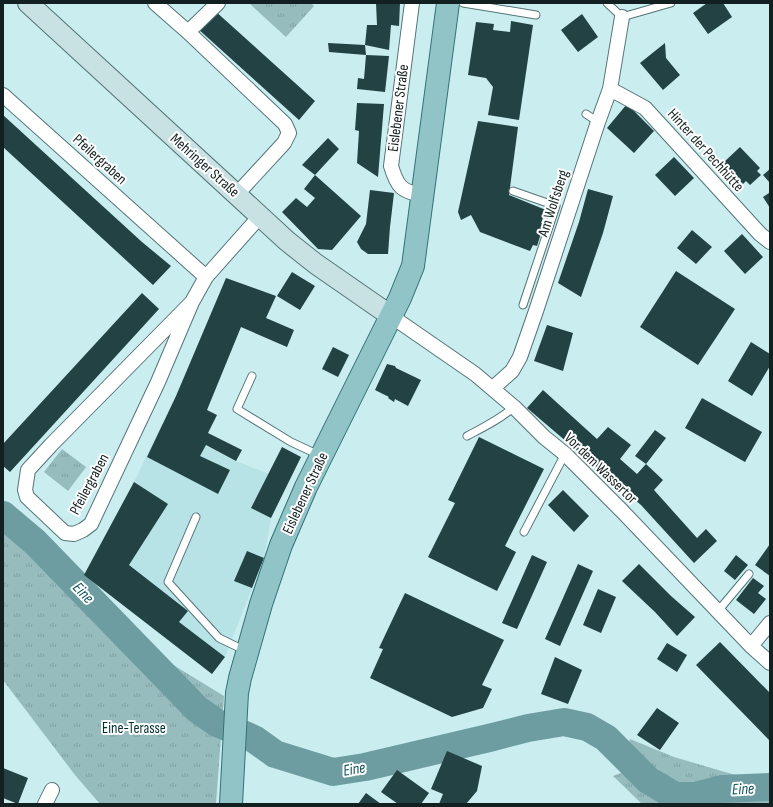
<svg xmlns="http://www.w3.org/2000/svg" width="773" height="807" font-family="'Sofia Sans Condensed',sans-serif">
  <defs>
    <pattern id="park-tufts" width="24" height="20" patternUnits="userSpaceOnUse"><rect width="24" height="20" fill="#96bcbe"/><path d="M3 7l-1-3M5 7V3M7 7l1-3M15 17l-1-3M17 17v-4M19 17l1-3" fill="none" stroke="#80a1a3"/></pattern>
  </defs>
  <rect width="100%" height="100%" fill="#caedf0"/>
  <path fill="#b7e3e7" d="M 162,424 L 236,461 L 269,474 L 288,483 L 271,518 L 264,558 L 225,657 L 212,674 L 84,575 L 134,482 Z"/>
  <path fill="url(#park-tufts)" d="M 251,3 L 311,3 L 314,6 L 286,37 L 250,4 Z
    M 62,449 L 86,467 L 68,491 L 44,472 Z
    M 3,504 L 8,506 L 79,593 L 139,644 L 224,696 L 216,804 L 100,804 L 75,775 L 3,680 Z
    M 630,739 L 674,757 L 759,782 L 770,782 L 770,804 L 642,804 L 613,776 L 621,773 Z"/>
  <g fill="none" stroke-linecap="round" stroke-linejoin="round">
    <path stroke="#6d9da1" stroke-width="28" d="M 3,515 L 35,542 L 197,709 L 217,723 L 254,739 L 275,754 L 333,772 L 365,767 L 489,738 L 528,728 L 564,722 L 587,727 L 606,738 L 648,780 L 675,796 L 695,796 L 722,789 L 770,787"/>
  </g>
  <path fill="#234244" d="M 376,3 L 400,3 L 399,26 L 391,25 L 389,50 L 365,45 L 367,25 L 377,25 Z
    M 707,3 L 723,3 L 732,17 L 708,34 L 693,13 Z
    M 214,10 L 315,101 L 299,120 L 197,28 Z
    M 582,14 L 598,37 L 578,52 L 561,30 Z
    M 511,21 L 533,25 L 519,120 L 488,115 L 493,87 L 486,78 L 468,75 L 476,22 L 494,24 L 493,30 L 510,32 Z
    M 328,43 L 365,45 L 366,55 L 389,56 L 385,92 L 357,89 L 358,78 L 364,79 L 366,55 L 329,52 Z
    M 665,43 L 666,58 L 680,75 L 663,90 L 640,63 Z
    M 357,103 L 384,104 L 378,177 L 357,163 L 359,131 L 355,130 Z
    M 627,104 L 654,131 L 634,153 L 607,128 Z
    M 3,115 L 142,242 L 171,266 L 153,285 L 3,147 Z
    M 478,121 L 518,127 L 509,195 L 546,210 L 541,223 L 544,224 L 537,246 L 533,245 L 530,251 L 480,232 L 471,215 L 461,220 L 458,212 Z
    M 328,138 L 339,149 L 315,175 L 302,165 Z
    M 740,147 L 760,168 L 757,171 L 761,175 L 750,185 L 746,181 L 743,184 L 723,163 Z
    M 674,157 L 694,178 L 675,196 L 655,175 Z
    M 770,169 L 770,183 L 763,175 Z
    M 315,175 L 361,216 L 332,250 L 318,249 L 282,212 L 296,198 L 307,207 L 315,198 L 304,189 Z
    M 588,189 L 613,196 L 603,233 L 581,297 L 558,283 L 579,222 Z
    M 370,190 L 394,193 L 390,227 L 388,254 L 368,254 L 361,249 L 357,242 L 366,224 Z
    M 769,193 L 770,194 L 770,208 L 763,197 Z
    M 692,230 L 712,247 L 696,264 L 677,248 Z
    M 742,234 L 763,257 L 745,274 L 724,251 Z
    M 676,271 L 735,309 L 698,365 L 640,327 Z
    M 292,272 L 315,286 L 300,310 L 277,296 Z
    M 226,278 L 276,296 L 266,318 L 294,330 L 287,347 L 241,327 L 207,410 L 217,415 L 208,433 L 242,450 L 236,461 L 206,445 L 200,456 L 230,470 L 218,494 L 147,457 L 176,396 Z
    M 142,293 L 159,309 L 10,472 L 3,466 L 3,444 Z
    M 547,325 L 573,333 L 563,371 L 534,361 Z
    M 751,342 L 770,354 L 770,366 L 752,396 L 728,381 Z
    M 333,347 L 349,355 L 338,377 L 322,369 Z
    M 387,364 L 395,366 L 396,368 L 421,380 L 408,406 L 395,399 L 394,402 L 388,398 L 389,397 L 375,390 Z
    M 543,390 L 597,439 L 608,427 L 631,445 L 620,459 L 637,474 L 646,464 L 663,480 L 654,490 L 697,538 L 706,529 L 717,541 L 694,563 L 641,505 L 527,408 Z
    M 702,398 L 762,432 L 745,462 L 685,428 Z
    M 655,430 L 666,438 L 646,464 L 635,456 Z
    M 479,437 L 544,469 L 505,546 L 516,552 L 497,591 L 428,557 L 455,503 L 448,500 Z
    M 282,447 L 301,457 L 271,518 L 251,508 Z
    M 134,482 L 168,504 L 129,565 L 188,611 L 179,622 L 225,657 L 212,674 L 84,575 Z
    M 563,490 L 589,516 L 574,532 L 548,505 Z
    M 770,544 L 770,576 L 755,565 Z
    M 247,551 L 264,558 L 252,588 L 234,581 Z
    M 532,555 L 547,562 L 517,629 L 502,623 Z
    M 736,555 L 748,565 L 735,580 L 724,571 Z
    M 578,564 L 593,571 L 560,646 L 545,639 Z
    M 639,564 L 671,596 L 695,617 L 677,636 L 655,612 L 622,581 Z
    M 753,578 L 764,586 L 758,593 L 766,599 L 754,614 L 736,600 Z
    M 598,589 L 616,597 L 601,633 L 583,625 Z
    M 405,593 L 504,640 L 482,685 L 492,689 L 483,708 L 452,717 L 370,678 L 383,649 L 379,648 Z
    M 720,642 L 770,693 L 770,741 L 696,665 Z
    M 667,643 L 687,655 L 677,672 L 657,659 Z
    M 555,657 L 582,670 L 568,704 L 541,694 Z
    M 657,708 L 679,723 L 660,750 L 637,735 Z
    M 447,751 L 482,766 L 477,791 L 466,804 L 439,804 L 443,794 L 431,789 Z
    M 3,768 L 28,778 L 18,804 L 3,798 Z
    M 397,770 L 429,793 L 421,804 L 398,804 L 381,792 Z
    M 366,793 L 381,804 L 358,804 Z"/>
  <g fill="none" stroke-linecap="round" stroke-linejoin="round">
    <defs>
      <path id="lane" d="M 463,3 L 536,15
        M 607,3 L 622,17 L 671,3
        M 586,114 L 598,122
        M 513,191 L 556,206 L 523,305
        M 252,376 L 237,409 L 291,442 L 319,455
        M 467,436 C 484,427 499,420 514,407
        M 196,517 L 168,582 L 219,638 L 246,651
        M 524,532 L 565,454
        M 718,611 L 749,574"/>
      <path id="street" d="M 155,3 L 188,32 L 285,124 L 289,133 L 284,143 L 237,194
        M 412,3 L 391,166 C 397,186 401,192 423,195
        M 188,32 L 218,3
        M 610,89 L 645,108 L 760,234 L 770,242
        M 3,95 L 206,277
        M 192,302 L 158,382 L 91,524 L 83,530 L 74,534 L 65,533 L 27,497 L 25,490 L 28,470 L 51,445 L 192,302 L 206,277 L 261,215
        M 391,316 L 475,374 L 514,407 L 544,437 L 565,454 L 622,511 L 751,646 L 770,663
        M 493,388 L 512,371 L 520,357 L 536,311 L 598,122 L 610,89 L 622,17
        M 751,646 L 770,623
        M 45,804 L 52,790"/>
      <path id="secondary" d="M 28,3 L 287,241 L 316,264 L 391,316"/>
      <path id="primary" d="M 231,804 L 237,693 L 240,678 L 261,604 L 281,545 L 306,487 L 400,298 L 413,266 L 448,3"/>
    </defs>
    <use href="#lane" stroke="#547477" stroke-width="9"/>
    <use href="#street" stroke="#547477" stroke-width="16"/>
    <use href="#secondary" stroke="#547477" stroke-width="22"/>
    <use href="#primary" stroke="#347175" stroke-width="24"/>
    <use href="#lane" stroke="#fff" stroke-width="7"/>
    <use href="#street" stroke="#fff" stroke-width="14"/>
    <use href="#secondary" stroke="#c8e1e3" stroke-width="20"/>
    <use href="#primary" stroke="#90c4c7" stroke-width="22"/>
  </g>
  <g text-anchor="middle" stroke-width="4" stroke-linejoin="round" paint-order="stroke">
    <g font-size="15" fill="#132021" stroke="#fff">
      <text transform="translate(398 108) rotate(-83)" y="5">Eislebener Straße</text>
      <text transform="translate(706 150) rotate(48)" y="5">Hinter der Pechhütte</text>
      <text transform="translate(100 159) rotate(42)" y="5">Pfeilergraben</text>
      <text transform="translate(205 165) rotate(42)" y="5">Mehringer Straße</text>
      <text transform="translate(553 203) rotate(-72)" y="5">Am Wolfsberg</text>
      <text transform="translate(601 468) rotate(44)" y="5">Vor dem Wassertor</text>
      <text transform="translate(89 484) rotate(-62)" y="5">Pfeilergraben</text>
      <text transform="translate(305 493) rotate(-65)" y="5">Eislebener Straße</text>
    </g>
    <g font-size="15" fill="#003033" stroke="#fff">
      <text x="134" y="733">Eine-Terasse</text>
    </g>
    <g font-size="16" font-style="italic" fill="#10575c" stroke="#fff">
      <text transform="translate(84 592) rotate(46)" y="6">Eine</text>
      <text transform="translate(354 768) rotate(-9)" y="6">Eine</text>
      <text transform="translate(743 788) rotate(-2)" y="6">Eine</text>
    </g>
  </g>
  <rect width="773" height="807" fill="none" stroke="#132021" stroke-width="8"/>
</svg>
